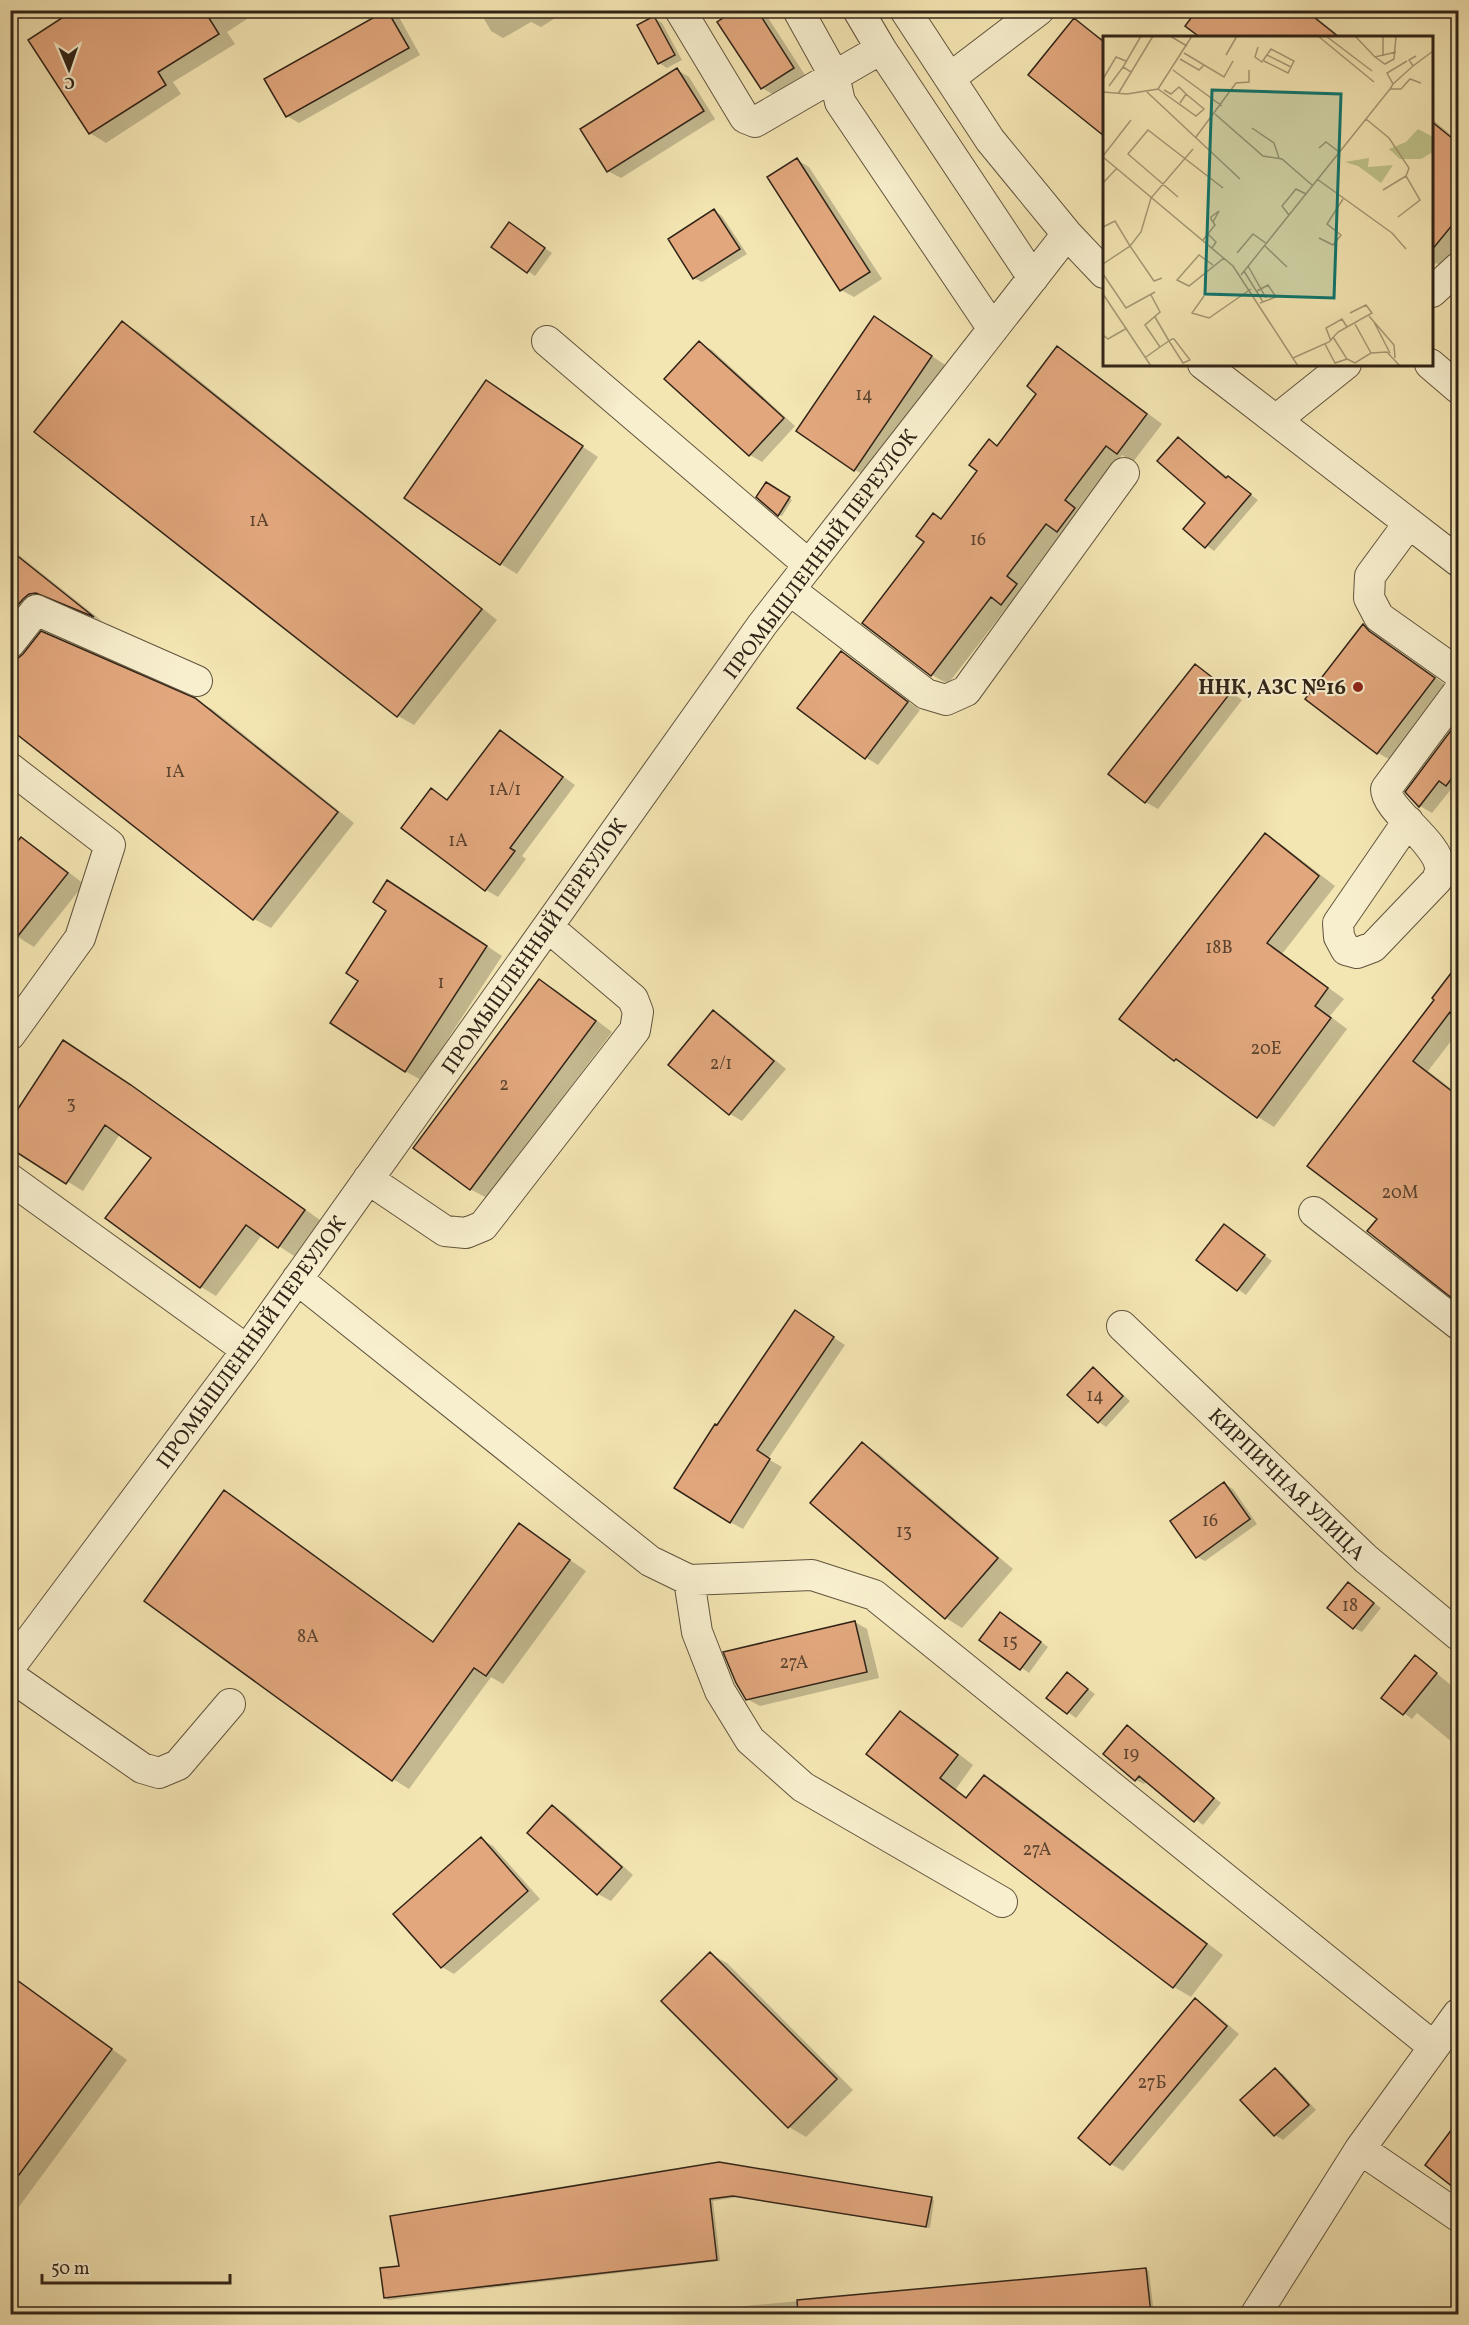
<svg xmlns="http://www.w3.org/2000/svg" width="1469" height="2325" font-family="Vollkorn,serif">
  <rect width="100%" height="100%" fill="#f4e6b3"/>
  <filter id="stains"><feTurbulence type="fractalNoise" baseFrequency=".00333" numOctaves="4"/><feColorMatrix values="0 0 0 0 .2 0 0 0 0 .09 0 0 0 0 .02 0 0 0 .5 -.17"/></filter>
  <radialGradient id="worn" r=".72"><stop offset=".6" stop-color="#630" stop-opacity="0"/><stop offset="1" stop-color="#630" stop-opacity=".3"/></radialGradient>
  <path fill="#0003" d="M 77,10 L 261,10 L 227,32 L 235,44 L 173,82 L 181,94 L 106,143 L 90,133 Z
    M 479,10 L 568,10 L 541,27 L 531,22 L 503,38 L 491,31 Z
    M 738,10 L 763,10 L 805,75 L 774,95 L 762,88 Z
    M 1199,10 L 1307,10 L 1342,38 L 1203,38 Z
    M 388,12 L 400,19 L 420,55 L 299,123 L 287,116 Z
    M 654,18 L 662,23 L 682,60 L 667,68 L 659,63 Z
    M 1075,20 L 1104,40 L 1104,134 L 1030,75 Z
    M 677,70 L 689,77 L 715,119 L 621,178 L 608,171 Z
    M 1432,119 L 1457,140 L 1458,139 L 1458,246 L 1442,266 L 1436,263 L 1432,268 Z
    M 797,160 L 809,167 L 882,279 L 854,297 L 841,290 L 769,178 Z
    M 714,211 L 722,216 L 747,254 L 702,282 L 694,278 Z
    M 510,224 L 552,253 L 535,276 L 528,271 Z
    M 122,323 L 139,332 L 497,620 L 414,725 L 398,716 Z
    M 891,328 L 948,367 L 871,479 L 855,470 Z
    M 699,343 L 712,350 L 795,426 L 762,462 L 750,455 Z
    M 1058,348 L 1073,357 L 1162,424 L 1133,462 L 1122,455 L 1022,586 L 1032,594 L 1018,613 L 1007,607 L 948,684 L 932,675 L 864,623 L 926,541 L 934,515 L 942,520 L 980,471 L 989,441 L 998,446 L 1038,393 Z
    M 487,382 L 598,457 L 517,574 L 501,564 Z
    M 1178,439 L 1258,500 L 1214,551 L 1185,529 L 1207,503 Z
    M 766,484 L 792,500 L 782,516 L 779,515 Z
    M 10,548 L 102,621 L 61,603 L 46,603 L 10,647 Z
    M 1364,626 L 1380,635 L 1386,642 L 1450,688 L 1394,762 L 1378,753 Z
    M 841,653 L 920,710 L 878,765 L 865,757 Z
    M 1195,666 L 1242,700 L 1158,809 L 1145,802 Z
    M 194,699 L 212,709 L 354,823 L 271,928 L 254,919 L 10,727 Z
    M 1458,725 L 1458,792 L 1452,788 L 1432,813 L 1420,806 L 1407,792 Z
    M 501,732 L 575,785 L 522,856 L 526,859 L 498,897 L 486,890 L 432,790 L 449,801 Z
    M 1265,835 L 1282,845 L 1335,886 L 1282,954 L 1344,999 L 1330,1016 L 1347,1029 L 1274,1127 L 1258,1117 L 1192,1069 L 1175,1060 Z
    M 22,839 L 38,849 L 84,884 L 34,947 L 10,932 Z
    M 403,891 L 502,956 L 421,1080 L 405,1071 L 360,980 Z
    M 1458,968 L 1458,1032 L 1428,1071 L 1458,1094 L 1458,1301 L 1369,1231 L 1379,1219 L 1309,1166 Z
    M 539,981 L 556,990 L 612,1032 L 487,1198 L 470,1189 Z
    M 713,1012 L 726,1019 L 786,1069 L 742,1121 L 730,1114 Z
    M 79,1051 L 147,1096 L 320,1220 L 294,1256 L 262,1235 L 216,1296 L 201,1287 L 153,1157 L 120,1134 L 83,1191 L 10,1146 Z
    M 1232,1230 L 1272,1261 L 1246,1295 L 1199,1260 Z
    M 807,1320 L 845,1345 L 768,1459 L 782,1467 L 743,1529 L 730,1522 L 718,1427 Z
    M 1093,1369 L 1101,1374 L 1130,1401 L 1106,1427 L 1099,1422 Z
    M 862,1444 L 879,1454 L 1013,1569 L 962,1628 L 946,1618 Z
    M 1225,1484 L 1233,1489 L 1257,1524 L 1205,1561 L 1197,1557 Z
    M 225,1492 L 241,1502 L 434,1642 L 520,1525 L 586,1571 L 503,1684 L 491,1677 L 409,1789 L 393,1779 Z
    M 1348,1584 L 1381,1608 L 1362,1632 L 1354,1628 Z
    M 1009,1618 L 1048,1647 L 1029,1673 L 981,1639 Z
    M 855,1622 L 867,1629 L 879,1678 L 760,1706 L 747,1699 Z
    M 1423,1662 L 1458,1691 L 1458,1747 L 1417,1713 L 1412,1719 L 1384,1698 Z
    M 1068,1674 L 1095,1694 L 1076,1718 L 1048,1697 Z
    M 900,1713 L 917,1722 L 973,1765 L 956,1789 L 968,1798 L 985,1777 L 1001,1786 L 1223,1955 L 1191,1997 L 1174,1987 L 868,1754 Z
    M 1127,1727 L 1221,1803 L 1203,1825 L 1147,1781 L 1144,1784 L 1136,1780 L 1105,1754 Z
    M 552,1807 L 565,1814 L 633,1875 L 611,1901 L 598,1894 L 529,1833 Z
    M 481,1839 L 493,1846 L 540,1899 L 454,1974 L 442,1967 Z
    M 710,1954 L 727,1963 L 853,2090 L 806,2137 L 789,2127 L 663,2001 Z
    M 10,1974 L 127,2060 L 10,2219 Z
    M 1195,2000 L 1207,2007 L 1239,2034 L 1123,2171 L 1111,2164 L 1080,2138 Z
    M 1275,2070 L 1283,2074 L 1316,2110 L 1283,2140 L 1275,2135 L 1242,2100 Z
    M 1458,2123 L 1458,2189 L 1427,2165 Z
    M 719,2163 L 931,2198 L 934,2200 L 930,2228 L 738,2197 L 713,2201 L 720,2261 L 388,2300 L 385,2298 L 400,2267 Z
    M 1146,2269 L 1149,2271 L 1154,2314 L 658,2314 Z"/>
  <path fill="#e2a77d" stroke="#302317" stroke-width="1.5" d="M 74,10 L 204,10 L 219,34 L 158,72 L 166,85 L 89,134 L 28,40 Z
    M 387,10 L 409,48 L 286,117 L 264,79 Z
    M 735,10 L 757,10 L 794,68 L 761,89 L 717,22 Z
    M 1197,10 L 1305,10 L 1340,38 L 1201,38 L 1185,26 Z
    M 654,16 L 675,55 L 658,64 L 637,25 Z
    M 1074,18 L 1104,42 L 1104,136 L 1028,75 Z
    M 677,68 L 704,111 L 607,172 L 580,129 Z
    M 1431,121 L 1458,143 L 1458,218 L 1431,251 Z
    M 797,158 L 870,272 L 840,291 L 767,177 Z
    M 714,209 L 740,249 L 693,279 L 668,239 Z
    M 509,222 L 545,248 L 527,273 L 491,247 Z
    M 874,316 L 932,356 L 854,471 L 796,431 Z
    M 122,321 L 482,609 L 397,717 L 34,432 Z
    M 699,341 L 784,418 L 749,456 L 664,379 Z
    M 1057,346 L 1147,414 L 1117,454 L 1106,446 L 1065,500 L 1075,508 L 1057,532 L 1046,524 L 1007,576 L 1017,584 L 1001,605 L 991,597 L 931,676 L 862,623 L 924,542 L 916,536 L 933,513 L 941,519 L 977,471 L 969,465 L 989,439 L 997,446 L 1036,394 L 1027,386 Z
    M 486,380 L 583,446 L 500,565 L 404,498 Z
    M 1178,437 L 1226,478 L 1228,476 L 1251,494 L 1205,548 L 1183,529 L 1205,503 L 1157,461 Z
    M 766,482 L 790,497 L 778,516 L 756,497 Z
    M 10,550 L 94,617 L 36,593 L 29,594 L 23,599 L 10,614 Z
    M 1363,624 L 1369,631 L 1435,678 L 1377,754 L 1305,699 Z
    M 41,631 L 195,698 L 338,812 L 253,920 L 10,729 L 10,660 L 17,659 L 23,654 Z
    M 841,651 L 908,702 L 865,759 L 797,708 Z
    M 1195,664 L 1231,692 L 1145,803 L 1108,774 Z
    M 1458,721 L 1458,770 L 1446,786 L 1439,781 L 1419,807 L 1405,792 Z
    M 500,730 L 563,777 L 510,848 L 515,851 L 485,891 L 401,828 L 431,788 L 447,800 Z
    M 1265,833 L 1319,876 L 1267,943 L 1328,988 L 1315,1006 L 1331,1018 L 1257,1118 L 1176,1059 L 1174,1061 L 1119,1019 Z
    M 21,837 L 68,873 L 10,946 L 10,851 Z
    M 387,880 L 487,946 L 405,1072 L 330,1023 L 358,981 L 346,973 L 386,911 L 373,902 Z
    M 1458,964 L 1458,1018 L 1450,1012 L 1413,1061 L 1458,1096 L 1458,1303 L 1367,1231 L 1377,1219 L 1307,1166 L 1434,1000 L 1432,998 Z
    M 539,979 L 596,1021 L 470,1190 L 413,1148 Z
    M 713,1010 L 774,1061 L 729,1115 L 668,1065 Z
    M 63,1040 L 131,1085 L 305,1210 L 278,1248 L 246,1225 L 200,1288 L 105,1218 L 151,1158 L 105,1125 L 66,1184 L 10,1148 L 10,1121 Z
    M 1224,1224 L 1265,1255 L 1237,1291 L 1196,1260 Z
    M 795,1310 L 834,1337 L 757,1450 L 770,1459 L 730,1523 L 674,1488 L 715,1424 L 717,1425 Z
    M 1093,1367 L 1123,1396 L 1098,1423 L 1067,1395 Z
    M 862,1442 L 998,1558 L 945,1619 L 810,1503 Z
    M 1224,1482 L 1250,1519 L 1196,1558 L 1170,1521 Z
    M 224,1490 L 433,1642 L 519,1523 L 570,1560 L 486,1676 L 474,1668 L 392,1781 L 144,1601 Z
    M 1348,1582 L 1374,1603 L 1353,1629 L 1327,1608 Z
    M 1000,1612 L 1041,1642 L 1020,1670 L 979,1640 Z
    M 855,1621 L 867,1672 L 746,1700 L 736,1683 L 723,1652 Z
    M 1415,1655 L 1437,1673 L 1403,1715 L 1381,1698 Z
    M 1067,1672 L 1088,1689 L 1067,1714 L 1046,1698 Z
    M 900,1711 L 958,1755 L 940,1778 L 966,1798 L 984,1775 L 1207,1944 L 1173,1988 L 866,1754 Z
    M 1127,1725 L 1214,1798 L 1194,1822 L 1139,1776 L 1135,1781 L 1103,1754 Z
    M 552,1805 L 622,1867 L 597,1895 L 527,1833 Z
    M 481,1837 L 528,1891 L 441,1968 L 393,1914 Z
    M 710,1952 L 837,2079 L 788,2128 L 661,2001 Z
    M 10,1975 L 112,2049 L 10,2187 Z
    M 1195,1998 L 1227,2026 L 1110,2165 L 1078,2138 Z
    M 1275,2068 L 1309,2105 L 1274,2136 L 1240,2100 Z
    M 1458,2121 L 1458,2191 L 1425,2165 Z
    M 719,2162 L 932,2197 L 926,2227 L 733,2196 L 710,2199 L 717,2260 L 384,2298 L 380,2268 L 399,2266 L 390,2216 Z
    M 1146,2268 L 1151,2314 L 798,2314 L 797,2300 Z"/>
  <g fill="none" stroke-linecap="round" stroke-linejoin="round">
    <defs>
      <path id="minor" d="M 680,10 L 745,118 L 755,122 L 881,49
        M 798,10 L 834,75 L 840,102 L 993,329
        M 858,10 L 881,49 L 1033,278
        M 905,10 L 990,140 L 1067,234 L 1104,273
        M 950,78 L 1039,10
        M 1432,292 L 1458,268
        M 547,341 L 809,565
        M 1203,364 L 1458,561
        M 1430,364 L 1458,388
        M 1276,420 L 1346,364
        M 1409,523 L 1370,576 L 1369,598 L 1379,617 L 1458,673
        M 790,590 L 926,694 L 946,700 L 966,691 L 1124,473
        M 10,643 L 36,610 L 197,681
        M 10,768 L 110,845 L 80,938 L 10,1035
        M 1408,821 L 1338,923 L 1339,937 L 1346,950 L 1357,953 L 1373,947 L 1437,880 C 1438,876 1441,871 1440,867 C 1437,841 1386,810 1386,789 L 1458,692
        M 10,1179 L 247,1350
        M 368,1179 L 445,1231 L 466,1233 L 483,1226 L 635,1030 L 638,1012 L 633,999 L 548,927
        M 1314,1212 L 1458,1324
        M 297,1279 L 650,1561 L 689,1580 L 812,1575 L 874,1595 L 1434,2047
        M 1122,1326 L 1366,1559 L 1458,1635
        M 689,1580 L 697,1632 L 720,1691 L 750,1740 L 803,1787 L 1002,1902
        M 10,1667 L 247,1350 L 762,625 L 1067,234
        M 10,1676 L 142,1768 L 159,1773 L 178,1765 L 230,1704
        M 1360,2149 L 1458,2216
        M 1256,2314 L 1360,2149 L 1458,2014"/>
    </defs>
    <use href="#minor" stroke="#61543e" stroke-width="32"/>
    <use href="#minor" stroke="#f8efce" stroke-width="30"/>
  </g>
  <circle fill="#8f2418" stroke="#f8efce" stroke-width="2" cx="1358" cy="687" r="6"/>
  <g text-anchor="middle" stroke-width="4.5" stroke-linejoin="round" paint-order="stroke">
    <g font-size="18" fill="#5c4430">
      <text x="864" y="400">14</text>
      <text x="259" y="526">1А</text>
      <text x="978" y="545">16</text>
      <text x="175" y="777">1А</text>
      <text x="505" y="795">1А/1</text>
      <text x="458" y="846">1А</text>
      <text x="1219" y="953">18В</text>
      <text x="441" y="988">1</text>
      <text x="1266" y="1054">20Е</text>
      <text x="721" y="1069">2/1</text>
      <text x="504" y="1090">2</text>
      <text x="71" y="1109">3</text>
      <text x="1400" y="1198">20М</text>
      <text x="1095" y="1401">14</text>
      <text x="1210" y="1526">16</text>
      <text x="904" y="1537">13</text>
      <text x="1350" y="1611">18</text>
      <text x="308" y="1642">8А</text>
      <text x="1010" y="1647">15</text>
      <text x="794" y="1668">27А</text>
      <text x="1131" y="1759">19</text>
      <text x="1037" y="1855">27А</text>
      <text x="1152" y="2088">27Б</text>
    </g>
    <g font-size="21" fill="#302317" stroke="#f8efce">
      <text transform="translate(820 554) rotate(-53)" y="7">ПРОМЫШЛЕННЫЙ ПЕРЕУЛОК</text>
      <text transform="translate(534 946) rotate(-55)" y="7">ПРОМЫШЛЕННЫЙ ПЕРЕУЛОК</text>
      <text transform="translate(251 1342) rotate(-54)" y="7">ПРОМЫШЛЕННЫЙ ПЕРЕУЛОК</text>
      <text transform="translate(1287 1484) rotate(44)" y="7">КИРПИЧНАЯ УЛИЦА</text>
    </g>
    <g font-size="21" font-weight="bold" fill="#302317" stroke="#f8efce" text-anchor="end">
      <text x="1346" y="694">ННК, АЗС №16</text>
    </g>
  </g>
  <g transform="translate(1103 36)">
    <rect width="330" height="330" fill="#f4e6b3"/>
    <path d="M 315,93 L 330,101 L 330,116 L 318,123 L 297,123 L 286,113 L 303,106 ZM 266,122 L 265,131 L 290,129 L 278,147 L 255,130 L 242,126 Z" fill="#bfc48a"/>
    <path fill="none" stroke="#a69875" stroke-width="1.5" d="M 67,0 L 84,10M 215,0 L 271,46M 223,0 L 269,35M 252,0 L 272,21 L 293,16M 280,0 L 280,20M 155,11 L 152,21 L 159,26 L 168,13 L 191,25 L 185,37 L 161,25M 81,17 L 121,41 L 130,25M 123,19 L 134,0M 164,19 L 188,31M 272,21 L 282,28 L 291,23 L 293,0M 77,23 L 96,34 L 101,29M 310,30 L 330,15M 70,34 L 119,70M 28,36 L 20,31 L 38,0M 0,43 L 13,21 L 23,25M 290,48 L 310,30 L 306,24 L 313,20M 6,50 L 20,31M 55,53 L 93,80 L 101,73 L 83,58 L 77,67M 287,53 L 290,48 L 284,37 L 304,25M 287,53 L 298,53 L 307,43 L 318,47M 61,54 L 68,58 L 76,51 L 83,58M 0,56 L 24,58 L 55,53 L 89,0M 44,56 L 137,143M 15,58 L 50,0M 112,78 L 160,120 L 179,123 L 209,149M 263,83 L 286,102 L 306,132 L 303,140 L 317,164 L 295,181M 149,92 L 171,107 L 176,122M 93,101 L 133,47 L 146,46 L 146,34M 216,112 L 223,106 L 236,116M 0,120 L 28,84M 0,121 L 130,230 L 195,330M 214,143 L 289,197 L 303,213M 0,147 L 14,132M 280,154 L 303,140M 75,161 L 25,118 L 45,94 L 120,152M 186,179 L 179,170 L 193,153 L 203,158M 0,191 L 12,185 L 27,210 L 0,228M 105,198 L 113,206 L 109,212M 216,202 L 230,209 L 238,199 L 224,188 L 240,163M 100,204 L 112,189 L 108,183 L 108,181 L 116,175 L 110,186M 162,210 L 184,231M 134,217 L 150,198 L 164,208M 110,229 L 96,219 L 74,244 L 86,250 L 121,222M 145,230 L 163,262M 141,235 L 160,266M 0,238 L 23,272 L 52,256M 138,239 L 287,53M 59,242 L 51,245 L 27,210 L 38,196 L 48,162 L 90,113M 154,255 L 165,249 L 173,261 L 157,267M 0,258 L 48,330M 48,259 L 57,276 L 42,289 L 57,311M 101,260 L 89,277 L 106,282 L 148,253M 266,280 L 291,309 L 292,322M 271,286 L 287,317M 252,288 L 268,317M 0,299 L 5,303 L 24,292M 228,305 L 223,292 L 239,283 L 244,291M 222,308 L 232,327 L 244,323 L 230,301M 43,321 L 57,311 L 69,303 L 71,303 L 87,324 L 80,327 L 66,305 L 52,281M 190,322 L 226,306 L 235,296 L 269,277 L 263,269 L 247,277M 244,323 L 252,327 L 268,317 L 284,316 L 297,330"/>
    <path fill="#0f766e" fill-opacity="0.15" stroke="#0f766e" stroke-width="3" d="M 109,54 L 238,58 L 231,262 L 102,258 Z"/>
    <rect width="330" height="330" fill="none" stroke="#302317" stroke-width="3"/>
  </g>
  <rect width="1469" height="2325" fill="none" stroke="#f4e6b3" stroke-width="36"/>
  <rect x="12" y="12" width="1445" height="2301" fill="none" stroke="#302317" stroke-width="3"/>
  <rect x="18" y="18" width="1433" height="2289" fill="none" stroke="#302317" stroke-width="1.5"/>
  <g transform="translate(69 69) rotate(178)" stroke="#f8efce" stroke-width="4.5" paint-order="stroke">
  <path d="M0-4.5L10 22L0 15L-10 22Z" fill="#302317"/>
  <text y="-9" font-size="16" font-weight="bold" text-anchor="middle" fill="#302317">С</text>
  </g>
  <path d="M42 2274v9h188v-9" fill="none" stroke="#302317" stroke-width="3"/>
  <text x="51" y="2274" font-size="18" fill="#302317" stroke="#f8efce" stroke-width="4.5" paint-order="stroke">50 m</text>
  <rect width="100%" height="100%" filter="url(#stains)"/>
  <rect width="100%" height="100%" fill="url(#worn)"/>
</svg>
